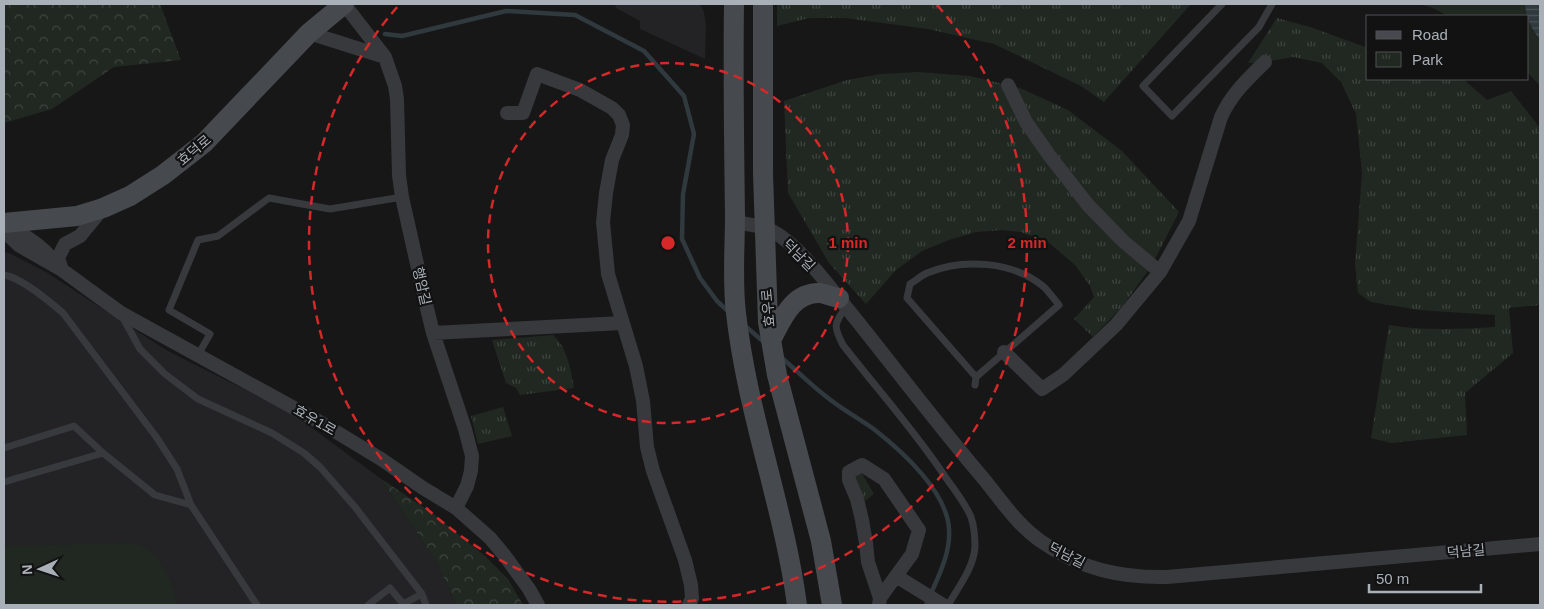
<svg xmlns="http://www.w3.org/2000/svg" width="1544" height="609" font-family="Helvetica,'Noto Sans KR',sans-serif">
  <defs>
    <pattern id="forest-crowns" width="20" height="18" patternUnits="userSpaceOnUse" patternTransform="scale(1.25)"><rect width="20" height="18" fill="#212821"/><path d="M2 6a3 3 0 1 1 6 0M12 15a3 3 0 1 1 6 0" fill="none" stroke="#3e453f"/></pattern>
    <pattern id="park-tufts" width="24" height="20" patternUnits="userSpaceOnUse" patternTransform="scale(1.25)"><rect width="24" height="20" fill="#212821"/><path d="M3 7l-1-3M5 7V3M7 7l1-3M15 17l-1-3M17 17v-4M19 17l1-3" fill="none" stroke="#3e453f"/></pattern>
    <pattern id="water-rules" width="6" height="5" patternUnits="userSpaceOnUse" patternTransform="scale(1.25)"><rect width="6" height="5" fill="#2f393e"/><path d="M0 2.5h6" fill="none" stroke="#4a5358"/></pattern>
  </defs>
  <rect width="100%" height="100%" fill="#171718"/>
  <path fill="#232325" d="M 615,4 L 700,4 L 704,12 L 706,25 L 705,59 L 640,29 L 640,21 L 616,8 Z
    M 4,252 L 9,253 L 46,272 L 166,350 L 293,414 L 380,478 L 438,564 L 456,605 L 4,605 Z"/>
  <path fill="#212821" d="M 1419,4 L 1540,4 L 1540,86 L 1528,73 L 1528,16 L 1447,16 L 1433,8 Z
    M 130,543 C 135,544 140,545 145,548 C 161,557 175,588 178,605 L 4,605 L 4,546 Z"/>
  <path fill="url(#forest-crowns)" d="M 4,4 L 160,4 L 181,60 L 114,67 L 52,109 L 4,123 Z
    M 380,478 L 432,513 L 485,556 L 508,579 L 523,605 L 456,605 L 438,564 Z"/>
  <path fill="url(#park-tufts)" d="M 777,4 L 1191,4 L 1104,102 L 1081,86 L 994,44 L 928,29 L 845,18 L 809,18 L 777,26 Z
    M 1277,18 L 1310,27 L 1368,48 L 1368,79 L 1463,79 L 1487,100 L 1511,91 L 1540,128 L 1540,305 L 1509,308 L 1513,353 L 1465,393 L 1467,435 L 1391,443 L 1371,438 L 1389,325 C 1424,331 1459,329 1495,327 L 1495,315 L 1419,310 L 1371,302 L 1358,293 L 1355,264 L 1362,173 L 1356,114 L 1341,82 L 1322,63 L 1293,57 L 1265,62 L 1248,63 Z
    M 918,72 L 970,76 L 1020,88 L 1068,110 L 1122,151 L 1179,212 L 1152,265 L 1122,307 L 1093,337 L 1074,319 L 1094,297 L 1090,286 L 1075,265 L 1048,242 L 1021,232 L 1002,230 L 976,232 L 949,240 L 922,251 L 896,270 L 866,304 L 829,263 L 788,193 L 784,101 L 847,80 L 881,74 Z
    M 553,335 C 567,347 571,370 574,388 L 520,395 L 516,388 L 506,383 L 492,340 Z
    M 503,407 L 512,436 L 478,444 L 471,416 Z
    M 860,470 L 874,494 L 865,501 L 854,478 Z"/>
  <path fill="url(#water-rules)" d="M 1525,4 L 1540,4 L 1540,39 C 1531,29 1526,17 1525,4 Z"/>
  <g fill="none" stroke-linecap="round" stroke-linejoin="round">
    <path stroke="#2f393e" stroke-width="4.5" d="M 385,34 L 402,36 L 506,11 L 575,15 L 644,51 L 684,96 L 694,134 L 683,194 L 682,239 L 700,278 L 717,301 L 729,312
      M 744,325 L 765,343
      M 782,358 C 797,371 812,386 828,398 C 843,410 860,419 875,430 C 903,452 947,492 949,529 C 951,555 936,581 926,605"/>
    <path stroke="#38393d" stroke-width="7" d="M 1222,4 L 1143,86 L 1172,116 L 1259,27 L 1272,4
      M 4,275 C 22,278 49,301 63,313 L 157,438 L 177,469 L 191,505 L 257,605
      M 846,307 C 834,324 833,326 843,345 C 877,389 915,431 946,478 C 955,490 965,503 971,517 C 974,526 975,536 975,547 C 974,567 958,588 948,605
      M 122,316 L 140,349 L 165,374 L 198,399 L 272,433 L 304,453 L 320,467 L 355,507 L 422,594 L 426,605
      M 198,355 L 210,334 L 169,310 L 198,240 L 218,236 L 269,198 L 330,209 L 402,197
      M 975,385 L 976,377 L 1059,305 C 1054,299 1049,292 1044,287 C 1013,261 963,258 927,273 C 921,276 916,280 910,284 L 907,298 L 976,377
      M 4,448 L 74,426 L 103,453 L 155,495 L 191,505
      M 4,482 L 103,453
      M 403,604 L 422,594
      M 368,605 L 390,588 L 404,605"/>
    <path stroke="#38393d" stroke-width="14" d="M 344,4 L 385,57 L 395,86 L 397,99 L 399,175 L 402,197 L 426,304 L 433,333 L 465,429 L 472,456 L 471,471 L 467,486 L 456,508
      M 309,33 L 385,57
      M 1008,85 L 1026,122 L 1049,155 L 1088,205 L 1123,241 L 1160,272
      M 507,113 L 523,113 L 537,74 L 580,90 L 612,108 L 619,115 L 623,125 L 622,135 L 612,160 L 606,193 L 603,222 L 608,274 L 636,366 L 643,401 L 647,447 L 653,471 L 685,560 L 691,585 L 692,598 L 689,605
      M 735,222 C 745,224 755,225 765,228 C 795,238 830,288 850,312 C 895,368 937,424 983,478 C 1001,500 1018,526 1042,542 C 1081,569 1120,578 1167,577 L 1540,544
      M 4,223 L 7,234 L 20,246 L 62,270 L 121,313 L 323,424 L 381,459 L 423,488 L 456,508 L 490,538 L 505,556 L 529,589 L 538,605
      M 5,224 C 22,234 40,244 53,260
      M 62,270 L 58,258 L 65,244 L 80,236 L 103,208
      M 433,333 L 622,323
      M 1004,352 L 1042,389 L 1063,375 L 1116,325 L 1160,272 L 1189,221 L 1221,117 C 1232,93 1247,80 1265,62
      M 896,576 L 943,605
      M 879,605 L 880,598 L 912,554 L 919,530 L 884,479 L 862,465 L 849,472 L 849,480 L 857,499 L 862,520 L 866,543 L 868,562 L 880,598"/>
    <path stroke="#46494d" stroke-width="20" d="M 734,4 C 733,74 734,145 735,215 C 735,248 732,281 736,313 C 747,413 784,507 797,605
      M 763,4 L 763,173 L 768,322 L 777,375 L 821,541 L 832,605
      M 4,223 L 77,216 L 103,208 L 130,196 L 163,175 L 204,143 L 309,33 L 344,4
      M 771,340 C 782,320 792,292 820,293 C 826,294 833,297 839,298"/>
  </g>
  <g fill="none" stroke="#d62828" stroke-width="2.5" stroke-dasharray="9 6">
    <circle cx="668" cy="243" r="180"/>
    <path d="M937 5A359 359 0 1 1 399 5"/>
  </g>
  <g text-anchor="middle" stroke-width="4.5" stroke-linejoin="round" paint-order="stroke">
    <g font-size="14" fill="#a9b0b8" stroke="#121213">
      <text transform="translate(194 150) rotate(-40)" y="5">효덕로</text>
      <text transform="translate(799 255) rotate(45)" y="5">덕남길</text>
      <text transform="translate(422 286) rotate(77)" y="5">행암길</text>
      <text transform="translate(768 308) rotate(-95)" y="5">효우로</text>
      <text transform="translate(315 420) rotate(30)" y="5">효우1로</text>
      <text transform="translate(1466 551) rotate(-5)" y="5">덕남길</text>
      <text transform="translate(1067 555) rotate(27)" y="5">덕남길</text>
    </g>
  </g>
  <circle cx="668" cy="243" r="8" fill="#d62828" stroke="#121213" stroke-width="2.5"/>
  <g font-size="15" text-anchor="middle" font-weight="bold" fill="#d62828" stroke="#121213" stroke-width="4.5" stroke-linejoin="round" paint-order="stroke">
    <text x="848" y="248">1 min</text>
    <text x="1027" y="248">2 min</text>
  </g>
  <rect width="1544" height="609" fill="none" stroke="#a9b0b8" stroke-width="10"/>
  <rect x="1366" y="15" width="162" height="65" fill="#121213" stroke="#4e5155"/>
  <rect x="1376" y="31" width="25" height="8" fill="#46494d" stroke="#4e5155"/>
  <text x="1412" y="40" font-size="15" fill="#a9b0b8">Road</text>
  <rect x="1376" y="52" width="25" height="15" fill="url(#park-tufts)" stroke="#4e5155"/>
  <text x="1412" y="65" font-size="15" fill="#a9b0b8">Park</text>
  <g transform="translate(40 569) rotate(267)" stroke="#121213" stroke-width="4" paint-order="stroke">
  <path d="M0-4L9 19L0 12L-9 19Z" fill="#a9b0b8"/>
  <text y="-8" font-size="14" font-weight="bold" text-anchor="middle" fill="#a9b0b8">N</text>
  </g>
  <path d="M1369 584v8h112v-8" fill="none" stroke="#a9b0b8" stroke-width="2.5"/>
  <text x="1376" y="584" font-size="15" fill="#a9b0b8" stroke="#121213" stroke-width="4" paint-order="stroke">50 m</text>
</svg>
